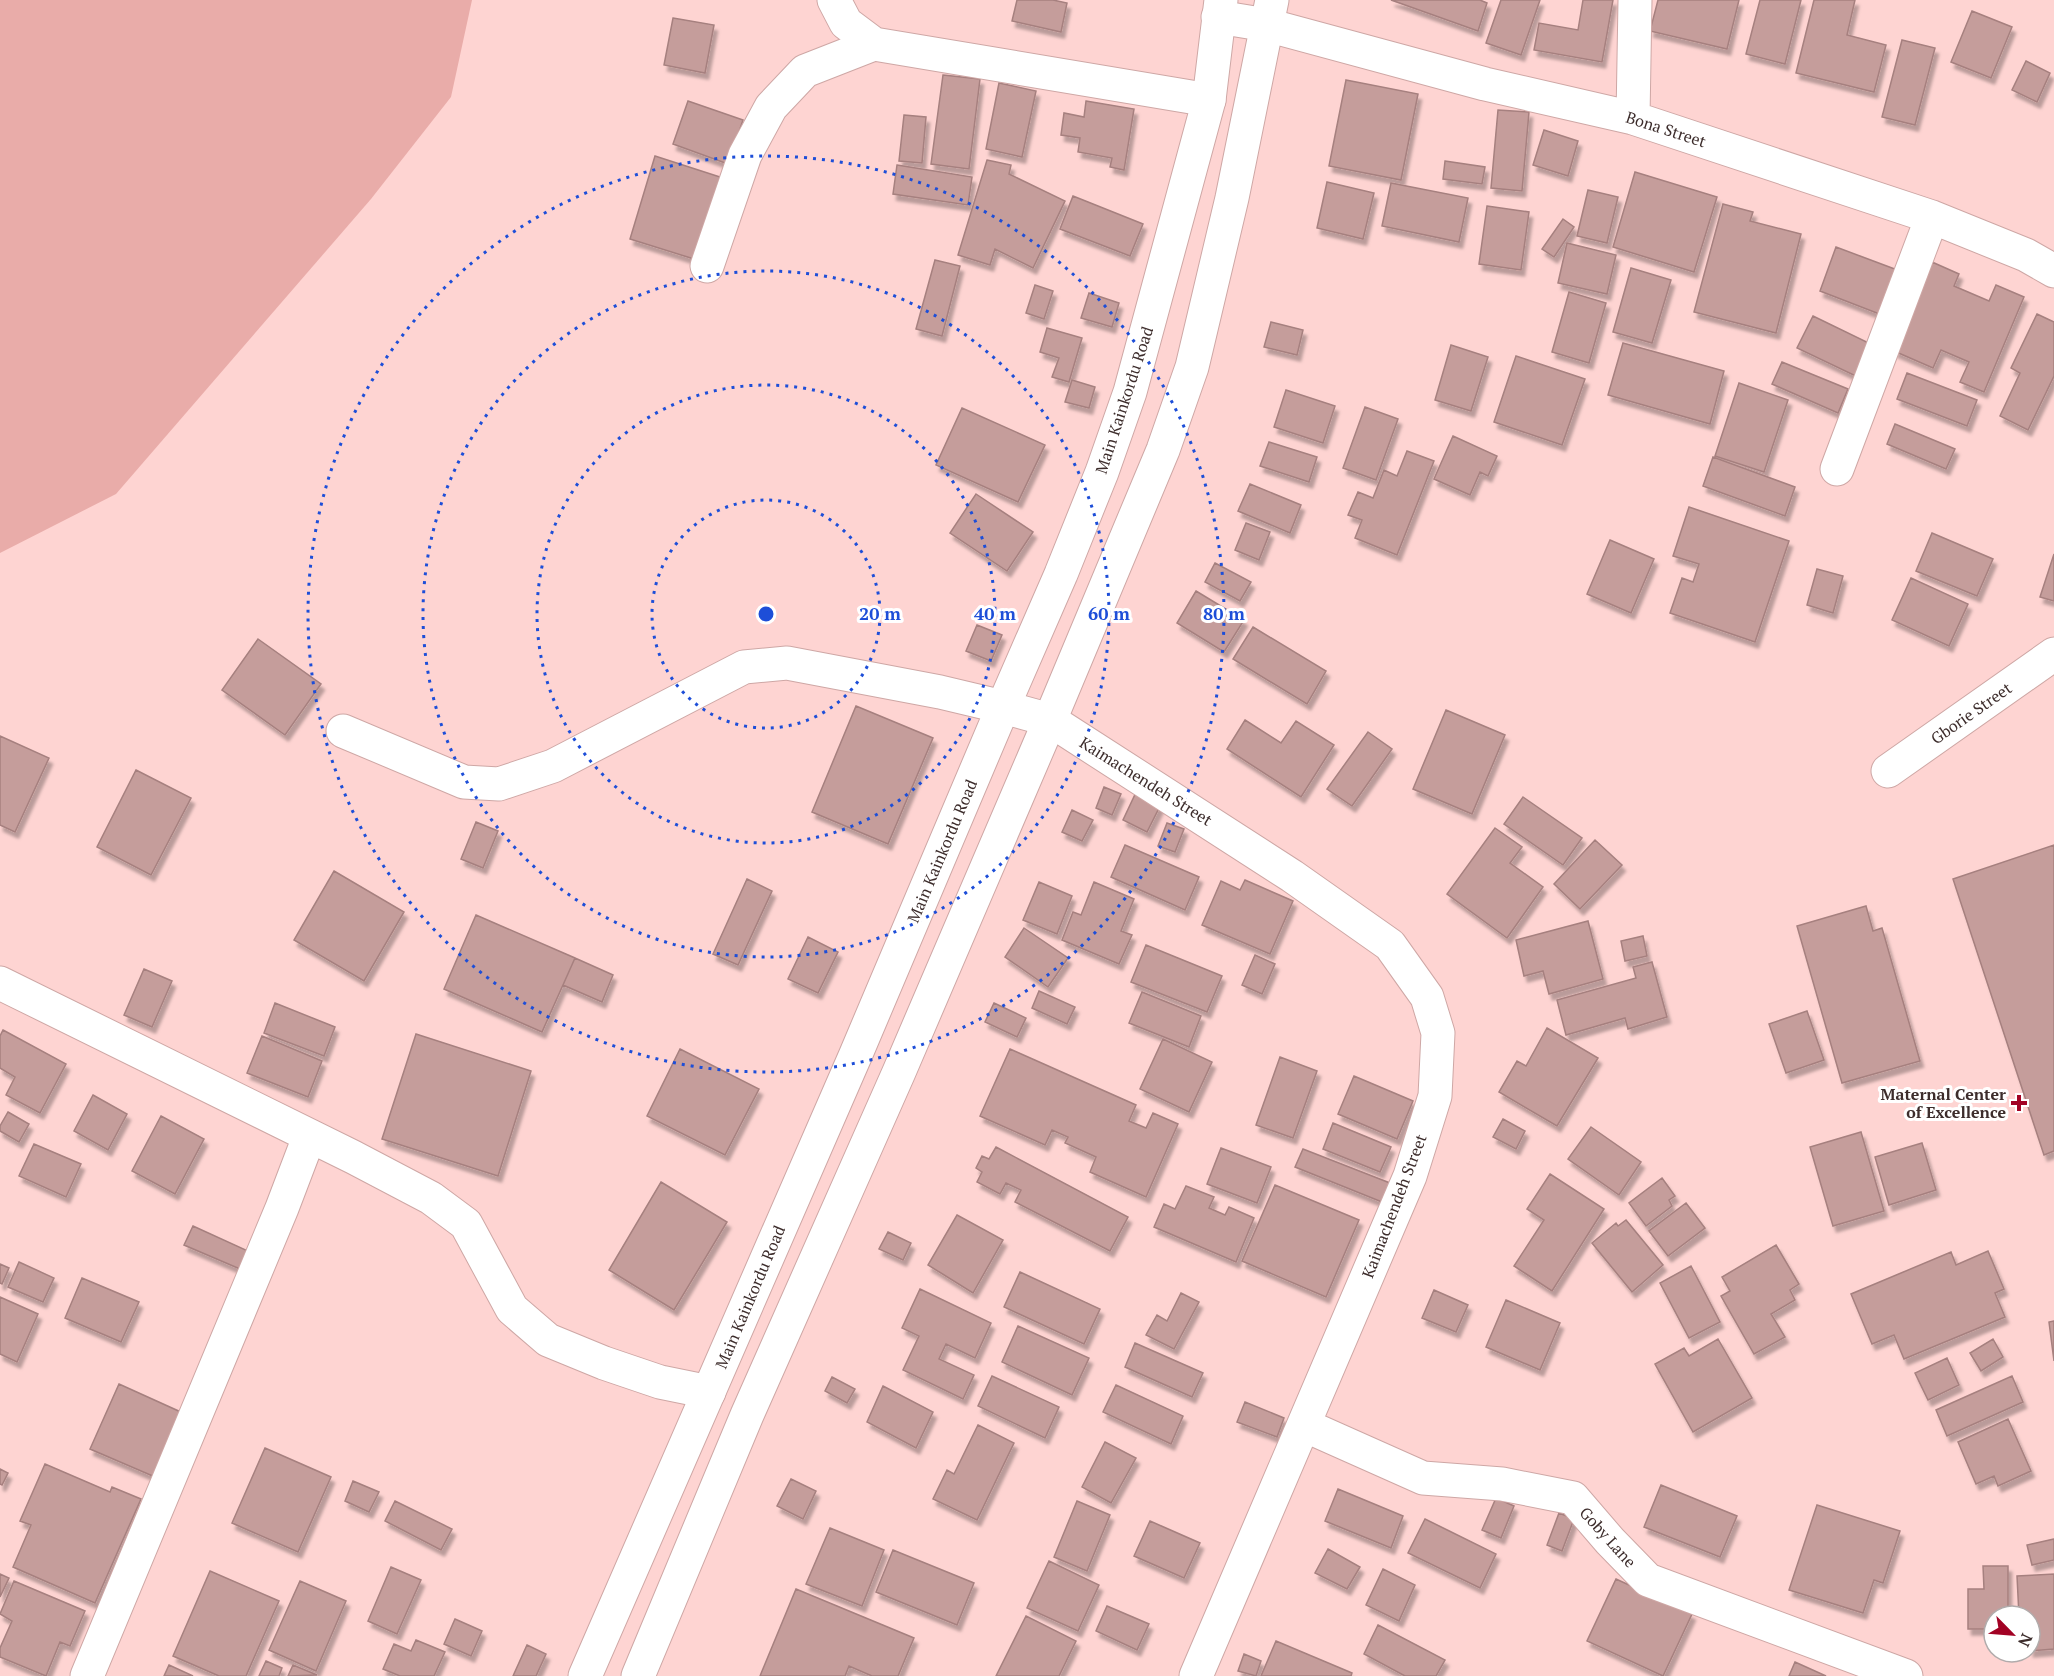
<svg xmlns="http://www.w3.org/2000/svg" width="2054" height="1676" font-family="'PT Serif',serif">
  <defs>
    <filter id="shadow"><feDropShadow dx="3.5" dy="6" stdDeviation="1.5" flood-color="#0004"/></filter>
  </defs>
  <rect width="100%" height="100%" fill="#fed4d2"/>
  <path fill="#e9aca9" d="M 0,0 L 472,0 L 451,97 L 371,199 L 116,494 L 0,553 Z"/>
  <path fill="#c59d9b" stroke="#a6807f" stroke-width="1.5" filter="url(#shadow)" d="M 1017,0 L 1053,0 L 1067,3 L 1061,32 L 1012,21 Z
    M 1391,0 L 1480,0 L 1487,3 L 1478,31 Z
    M 1501,0 L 1540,0 L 1521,55 L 1486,43 Z
    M 1583,0 L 1613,0 L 1602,62 L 1534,50 L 1539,23 L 1578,30 Z
    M 1658,0 L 1739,0 L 1727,49 L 1650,31 Z
    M 1760,0 L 1801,0 L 1785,64 L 1746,54 Z
    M 1814,0 L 1855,0 L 1847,35 L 1886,45 L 1874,92 L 1796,73 Z
    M 1972,11 L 2012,27 L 1991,78 L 1951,62 Z
    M 673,18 L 714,25 L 705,73 L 664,65 Z
    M 1902,40 L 1935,48 L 1915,125 L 1882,117 Z
    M 2026,61 L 2050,73 L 2037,102 L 2012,90 Z
    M 943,75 L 980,79 L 969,169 L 931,164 Z
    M 1346,80 L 1418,94 L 1401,180 L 1329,166 Z
    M 999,83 L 1036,91 L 1022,157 L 986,149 Z
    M 688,101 L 743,120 L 728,164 L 673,144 Z
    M 1086,101 L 1134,109 L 1124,170 L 1110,167 L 1112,158 L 1078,152 L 1080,138 L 1061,135 L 1064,113 L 1084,117 Z
    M 1498,110 L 1529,112 L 1522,191 L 1491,188 Z
    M 904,115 L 926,117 L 922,163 L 899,161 Z
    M 1544,130 L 1578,141 L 1568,176 L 1533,165 Z
    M 655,156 L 720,177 L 694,259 L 630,239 Z
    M 987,160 L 1011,165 L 1009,174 L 1065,201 L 1033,268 L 995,249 L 990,265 L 958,255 Z
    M 1445,161 L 1485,167 L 1482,184 L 1443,179 Z
    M 897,165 L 972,177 L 968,205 L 893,194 Z
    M 1635,172 L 1717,197 L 1694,272 L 1613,247 Z
    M 1327,182 L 1374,193 L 1363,239 L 1317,228 Z
    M 1391,183 L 1468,198 L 1459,242 L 1382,226 Z
    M 1588,190 L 1618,197 L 1607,243 L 1577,236 Z
    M 1073,196 L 1143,224 L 1130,256 L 1060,229 Z
    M 1723,204 L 1753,212 L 1750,221 L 1801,234 L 1776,333 L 1694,312 Z
    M 1487,206 L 1529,212 L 1521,270 L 1479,264 Z
    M 1563,219 L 1574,227 L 1554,257 L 1542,249 Z
    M 1567,243 L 1616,255 L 1607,294 L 1558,283 Z
    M 1836,247 L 1900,271 L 1882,315 L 1820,291 Z
    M 935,260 L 960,266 L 942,336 L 916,329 Z
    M 1932,262 L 1959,274 L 1954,286 L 1989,301 L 1996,285 L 2024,297 L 1984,392 L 1960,382 L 1969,362 L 1941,350 L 1933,368 L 1894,351 Z
    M 1631,268 L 1671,280 L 1652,343 L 1613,332 Z
    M 1035,285 L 1053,291 L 1044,319 L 1026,313 Z
    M 1569,292 L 1606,303 L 1589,363 L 1552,352 Z
    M 1089,293 L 1119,303 L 1112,327 L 1081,318 Z
    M 2037,314 L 2054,322 L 2054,376 L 2028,430 L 2000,416 L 2020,373 L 2011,368 Z
    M 1813,316 L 1877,347 L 1862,379 L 1797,348 Z
    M 1271,322 L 1303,330 L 1297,355 L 1264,347 Z
    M 1047,328 L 1082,338 L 1069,382 L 1052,377 L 1059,358 L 1040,352 Z
    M 1623,343 L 1724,371 L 1710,424 L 1608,395 Z
    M 1451,345 L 1488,357 L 1471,411 L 1435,400 Z
    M 1516,356 L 1585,379 L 1562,445 L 1494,422 Z
    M 1782,362 L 1848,389 L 1838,413 L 1772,384 Z
    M 1907,373 L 1977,400 L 1967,426 L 1897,399 Z
    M 1072,380 L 1095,387 L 1089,408 L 1065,402 Z
    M 1739,383 L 1788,400 L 1764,472 L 1715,456 Z
    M 1286,390 L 1335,406 L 1323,443 L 1274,427 Z
    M 1365,407 L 1398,419 L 1376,480 L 1343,468 Z
    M 962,408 L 1045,445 L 1018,502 L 936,465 Z
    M 1895,424 L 1955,449 L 1946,469 L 1887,444 Z
    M 1453,436 L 1497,456 L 1488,476 L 1480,472 L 1470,495 L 1434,479 Z
    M 1269,442 L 1317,457 L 1309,482 L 1260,466 Z
    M 1407,451 L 1434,461 L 1397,555 L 1355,538 L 1362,520 L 1348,515 L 1358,492 L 1373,498 L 1384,470 L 1397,476 Z
    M 1713,457 L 1795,487 L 1785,516 L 1703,486 Z
    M 1250,484 L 1301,505 L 1290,533 L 1238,511 Z
    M 976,494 L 1033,532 L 1007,571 L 950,533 Z
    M 1689,507 L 1789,541 L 1755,642 L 1670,613 L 1682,578 L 1693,582 L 1699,564 L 1673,556 Z
    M 1246,523 L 1270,532 L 1259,560 L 1235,550 Z
    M 1932,533 L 1993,559 L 1977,596 L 1916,571 Z
    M 1610,540 L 1654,559 L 1631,613 L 1587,594 Z
    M 2054,554 L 2054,601 L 2040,597 Z
    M 1215,563 L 1251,582 L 1240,601 L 1205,582 Z
    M 1817,569 L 1843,576 L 1833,613 L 1807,605 Z
    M 1911,578 L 1968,604 L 1949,646 L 1892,620 Z
    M 1196,591 L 1244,620 L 1224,652 L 1177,623 Z
    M 977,625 L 1002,635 L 991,661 L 966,651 Z
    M 1253,627 L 1326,671 L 1307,704 L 1233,659 Z
    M 258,639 L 321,684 L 285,735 L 222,690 Z
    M 856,706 L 933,738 L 888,844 L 812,812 Z
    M 1446,710 L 1505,735 L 1472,814 L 1413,789 Z
    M 1245,720 L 1281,743 L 1296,721 L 1334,745 L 1301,797 L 1227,749 Z
    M 1368,732 L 1392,749 L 1352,806 L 1327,789 Z
    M 0,736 L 49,758 L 15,832 L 0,825 Z
    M 136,770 L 191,798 L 151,875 L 97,847 Z
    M 1139,786 L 1164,798 L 1147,832 L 1123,820 Z
    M 1104,787 L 1121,794 L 1112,815 L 1096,808 Z
    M 1523,797 L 1582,838 L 1563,865 L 1504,824 Z
    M 1072,810 L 1093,820 L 1082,841 L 1062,832 Z
    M 476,822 L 498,831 L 483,868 L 461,859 Z
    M 1167,823 L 1184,829 L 1175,852 L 1158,846 Z
    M 1495,828 L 1522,847 L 1510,863 L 1543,887 L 1507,938 L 1447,894 Z
    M 1595,840 L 1622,865 L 1580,909 L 1554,884 Z
    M 1125,845 L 1199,877 L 1185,910 L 1111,877 Z
    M 2054,845 L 2054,1151 L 2044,1155 L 1953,879 Z
    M 334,871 L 404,912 L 364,981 L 294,940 Z
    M 747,879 L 772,891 L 738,965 L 713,954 Z
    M 1245,880 L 1293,901 L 1270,954 L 1202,925 L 1221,881 L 1240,890 Z
    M 1039,882 L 1072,896 L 1057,934 L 1023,920 Z
    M 1094,882 L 1134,899 L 1121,931 L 1132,935 L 1119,964 L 1062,940 L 1073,912 L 1081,915 Z
    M 1866,906 L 1873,931 L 1882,928 L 1920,1061 L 1842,1083 L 1797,926 Z
    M 476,915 L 575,958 L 542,1032 L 444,989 Z
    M 1588,921 L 1603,979 L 1549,994 L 1543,971 L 1524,976 L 1516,940 Z
    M 1024,928 L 1068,958 L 1048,987 L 1005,957 Z
    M 1643,936 L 1647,956 L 1625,961 L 1621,941 Z
    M 808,937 L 838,952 L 818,993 L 788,979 Z
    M 1146,945 L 1222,976 L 1207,1012 L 1131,982 Z
    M 1255,955 L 1275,964 L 1262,994 L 1242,985 Z
    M 575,958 L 613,975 L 602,1002 L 563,985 Z
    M 1652,962 L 1667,1017 L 1628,1029 L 1625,1018 L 1566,1035 L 1557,1000 L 1636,978 L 1633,967 Z
    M 144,969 L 172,981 L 152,1027 L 124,1015 Z
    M 1039,991 L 1075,1007 L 1067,1024 L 1032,1008 Z
    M 1142,992 L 1201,1016 L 1189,1047 L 1129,1023 Z
    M 275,1003 L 335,1027 L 324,1056 L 264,1033 Z
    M 994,1003 L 1026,1018 L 1017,1037 L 985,1022 Z
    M 1807,1011 L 1824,1060 L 1786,1073 L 1769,1024 Z
    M 1547,1028 L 1598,1058 L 1557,1126 L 1499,1092 L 1517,1061 L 1526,1066 Z
    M 3,1030 L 66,1064 L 40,1113 L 6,1095 L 15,1077 L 0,1068 L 0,1036 Z
    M 416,1034 L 531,1071 L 498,1176 L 382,1139 Z
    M 262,1036 L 322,1061 L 308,1097 L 247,1073 Z
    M 1163,1039 L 1212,1062 L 1189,1112 L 1140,1089 Z
    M 680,1049 L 759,1089 L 725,1155 L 647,1116 Z
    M 1010,1049 L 1136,1105 L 1129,1121 L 1146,1128 L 1153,1113 L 1178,1124 L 1146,1197 L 1090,1172 L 1096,1157 L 1065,1143 L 1068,1137 L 1052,1130 L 1045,1145 L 980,1116 Z
    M 1280,1057 L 1317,1071 L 1293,1138 L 1256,1125 Z
    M 1354,1076 L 1413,1101 L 1397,1139 L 1338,1114 Z
    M 93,1095 L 127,1114 L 108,1150 L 74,1131 Z
    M 8,1112 L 29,1124 L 19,1142 L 0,1131 L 0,1126 Z
    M 161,1116 L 204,1139 L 175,1194 L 132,1171 Z
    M 1503,1119 L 1525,1131 L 1516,1149 L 1493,1137 Z
    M 1333,1123 L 1391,1147 L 1380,1172 L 1323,1149 Z
    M 1591,1127 L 1641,1162 L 1619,1195 L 1568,1159 Z
    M 1861,1132 L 1884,1211 L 1833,1226 L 1810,1147 Z
    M 1922,1143 L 1936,1190 L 1889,1205 L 1875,1157 Z
    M 34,1144 L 81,1164 L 66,1197 L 19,1176 Z
    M 996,1147 L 1128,1217 L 1110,1251 L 1015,1202 L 1021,1190 L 1006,1183 L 1000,1194 L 977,1182 L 982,1172 L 976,1168 L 982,1156 L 989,1159 Z
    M 1221,1148 L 1271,1167 L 1257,1203 L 1207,1184 Z
    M 1303,1149 L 1390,1183 L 1382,1202 L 1295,1167 Z
    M 1550,1174 L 1604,1209 L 1552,1291 L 1514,1266 L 1544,1220 L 1527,1209 Z
    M 1662,1178 L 1675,1196 L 1669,1200 L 1672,1206 L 1646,1226 L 1629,1203 Z
    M 661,1182 L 727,1222 L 674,1310 L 609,1270 Z
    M 1275,1185 L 1359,1220 L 1326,1297 L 1242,1261 Z
    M 1186,1186 L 1214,1197 L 1209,1208 L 1225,1215 L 1229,1207 L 1254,1218 L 1236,1262 L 1154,1227 L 1164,1204 L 1175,1209 Z
    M 1686,1203 L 1705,1228 L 1668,1256 L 1649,1231 Z
    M 957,1215 L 1003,1240 L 973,1293 L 928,1265 Z
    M 1626,1220 L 1663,1265 L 1632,1292 L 1592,1243 L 1616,1223 L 1618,1226 Z
    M 193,1226 L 248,1251 L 240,1269 L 184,1245 Z
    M 888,1232 L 911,1243 L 903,1260 L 879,1249 Z
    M 1776,1245 L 1799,1284 L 1790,1290 L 1795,1300 L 1771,1314 L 1785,1337 L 1754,1354 L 1721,1296 L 1730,1291 L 1722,1277 Z
    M 1988,1251 L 2004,1289 L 1995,1293 L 2005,1317 L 1904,1359 L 1894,1335 L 1872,1344 L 1851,1294 L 1951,1252 L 1956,1265 Z
    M 19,1262 L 54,1278 L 43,1302 L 8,1287 Z
    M 0,1264 L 9,1268 L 2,1284 L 0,1283 Z
    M 1691,1266 L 1720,1322 L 1689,1338 L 1660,1283 Z
    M 1020,1272 L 1100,1309 L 1084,1344 L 1004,1307 Z
    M 82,1278 L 139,1302 L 121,1342 L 65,1318 Z
    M 920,1289 L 991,1323 L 975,1358 L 946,1344 L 939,1359 L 974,1375 L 963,1399 L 903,1370 L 919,1336 L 902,1328 Z
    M 1434,1290 L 1468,1305 L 1456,1332 L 1422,1318 Z
    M 1181,1293 L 1199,1302 L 1174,1349 L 1146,1335 L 1157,1315 L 1167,1321 Z
    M 0,1297 L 38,1314 L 17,1362 L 0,1354 Z
    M 1506,1300 L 1560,1323 L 1540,1370 L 1486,1347 Z
    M 2054,1321 L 2054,1361 L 2049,1322 Z
    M 1018,1326 L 1089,1358 L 1072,1395 L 1002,1362 Z
    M 1718,1339 L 1752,1398 L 1693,1432 L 1655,1364 L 1684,1348 L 1689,1356 Z
    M 1993,1339 L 2003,1357 L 1981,1371 L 1970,1353 Z
    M 1135,1343 L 1203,1373 L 1192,1397 L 1125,1367 Z
    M 1947,1358 L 1959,1385 L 1928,1400 L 1915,1373 Z
    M 992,1376 L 1059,1407 L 1045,1438 L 978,1406 Z
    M 2012,1376 L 2023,1402 L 1947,1436 L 1936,1410 Z
    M 832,1377 L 855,1389 L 847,1403 L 825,1391 Z
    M 119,1384 L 183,1413 L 155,1477 L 90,1449 Z
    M 1116,1385 L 1183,1416 L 1171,1444 L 1103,1412 Z
    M 883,1386 L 933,1412 L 916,1448 L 867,1422 Z
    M 1245,1402 L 1284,1418 L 1277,1437 L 1237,1422 Z
    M 2008,1419 L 2031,1471 L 1998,1486 L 1994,1476 L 1976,1484 L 1958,1442 Z
    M 978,1425 L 1014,1443 L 977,1520 L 933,1499 L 947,1470 L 954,1474 Z
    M 1105,1442 L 1136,1458 L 1111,1503 L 1082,1487 Z
    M 265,1448 L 331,1477 L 298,1552 L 232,1523 Z
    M 45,1464 L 110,1492 L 112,1487 L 141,1499 L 95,1603 L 13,1567 L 31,1525 L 20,1521 Z
    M 0,1469 L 8,1473 L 2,1485 L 0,1484 Z
    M 791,1479 L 816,1491 L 803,1519 L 777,1506 Z
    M 353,1481 L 379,1492 L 369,1512 L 345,1501 Z
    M 1661,1485 L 1737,1516 L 1720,1557 L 1644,1527 Z
    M 1338,1489 L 1403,1516 L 1391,1548 L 1325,1521 Z
    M 1496,1498 L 1514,1506 L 1501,1538 L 1482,1530 Z
    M 395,1501 L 452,1529 L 441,1550 L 385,1521 Z
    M 1077,1501 L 1110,1515 L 1087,1571 L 1054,1557 Z
    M 1817,1505 L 1900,1531 L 1883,1583 L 1874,1580 L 1863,1613 L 1789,1590 Z
    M 1559,1513 L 1574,1519 L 1562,1551 L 1547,1545 Z
    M 1425,1519 L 1496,1554 L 1480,1588 L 1408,1553 Z
    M 1150,1521 L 1200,1543 L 1184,1578 L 1134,1556 Z
    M 830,1528 L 884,1550 L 862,1606 L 806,1584 Z
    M 2054,1539 L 2054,1560 L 2032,1565 L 2027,1545 Z
    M 1328,1549 L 1360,1567 L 1347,1589 L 1315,1573 Z
    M 893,1550 L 974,1583 L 957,1625 L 876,1592 Z
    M 1049,1561 L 1099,1585 L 1078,1631 L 1027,1608 Z
    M 1983,1566 L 2008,1566 L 2008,1616 L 1994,1616 L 1994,1629 L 1968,1629 L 1968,1589 L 1984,1589 Z
    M 391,1567 L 421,1580 L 397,1634 L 368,1621 Z
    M 1383,1569 L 1415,1585 L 1399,1621 L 1366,1605 Z
    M 210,1571 L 279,1601 L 246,1676 L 219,1676 L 173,1656 Z
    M 0,1574 L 9,1578 L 0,1597 Z
    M 2054,1574 L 2054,1649 L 2030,1651 L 2030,1616 L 2019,1616 L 2017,1576 Z
    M 1616,1579 L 1692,1614 L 1663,1676 L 1587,1641 Z
    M 14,1581 L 85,1611 L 70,1646 L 60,1642 L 46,1676 L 0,1657 L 0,1648 L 12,1621 L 0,1614 Z
    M 300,1581 L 346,1601 L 316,1671 L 269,1650 Z
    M 796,1589 L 914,1638 L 898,1676 L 872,1676 L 849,1666 L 845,1676 L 760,1676 Z
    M 1107,1606 L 1149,1624 L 1137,1650 L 1096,1631 Z
    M 1026,1616 L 1076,1641 L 1059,1676 L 996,1676 Z
    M 455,1619 L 482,1631 L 471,1656 L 444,1644 Z
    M 1378,1625 L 1445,1660 L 1436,1676 L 1405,1676 L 1364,1654 Z
    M 416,1640 L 445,1652 L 434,1676 L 400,1676 L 383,1669 L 394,1644 L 411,1651 Z
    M 1276,1641 L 1352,1673 L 1351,1676 L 1261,1676 Z
    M 527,1645 L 546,1654 L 536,1676 L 513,1676 Z
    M 1244,1654 L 1261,1661 L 1256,1676 L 1238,1671 Z
    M 266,1661 L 282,1668 L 279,1676 L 259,1676 Z
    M 1795,1662 L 1826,1676 L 1789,1676 Z
    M 169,1665 L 193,1676 L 164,1676 Z
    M 293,1665 L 317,1675 L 288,1676 Z"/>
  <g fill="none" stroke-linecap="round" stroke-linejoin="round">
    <defs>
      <path id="minor" d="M 834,0 L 846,23 L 874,44 L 1209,100
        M 1218,17 L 1267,25 L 1485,84 L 1633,118 L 1932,217 L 2026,255 L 2054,271
        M 1633,118 L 1635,0
        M 707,266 L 745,155 L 771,107 L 805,71 L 874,44
        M 1837,469 L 1932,217
        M 343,731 L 464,782 L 499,784 L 553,766 L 744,667 L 787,663 L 940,692 L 1003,707 L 1050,720 L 1292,876 L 1390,945 L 1427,997 L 1438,1033 L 1435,1096 L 1410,1176 L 1196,1676
        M 1888,771 L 2054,654
        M 0,983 L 353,1157 L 431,1198 L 466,1224 L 512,1309 L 548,1340 L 604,1363 L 660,1382 L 709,1392
        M 1304,1425 L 1423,1478 L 1502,1484 L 1573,1498 L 1610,1541 L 1648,1580 L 1906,1676
        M 87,1676 L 282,1208 L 309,1137"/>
      <path id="major" d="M 585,1676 L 856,1054 L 1003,707 L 1061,574 L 1102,472 L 1130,392 L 1209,100 L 1221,0
        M 638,1676 L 747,1415 L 899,1072 L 1050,720 L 1163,450 L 1192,367 L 1232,198 L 1272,0"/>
    </defs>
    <use href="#minor" stroke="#cea7a5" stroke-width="35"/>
    <use href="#major" stroke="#cea7a5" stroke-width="35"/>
    <use href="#minor" stroke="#fff" stroke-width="33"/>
    <use href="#major" stroke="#fff" stroke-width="33"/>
  </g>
  <g fill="none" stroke="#1d4ed8" stroke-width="3" stroke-dasharray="3 6">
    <circle cx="766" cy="614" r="114"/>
    <circle cx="766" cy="614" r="229"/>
    <circle cx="766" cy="614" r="343"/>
    <circle cx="766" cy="614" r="458"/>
  </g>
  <path fill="#a20224" stroke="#fff" stroke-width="2" d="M2016 1094h6v6h6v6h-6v6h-6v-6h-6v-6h6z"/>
  <g text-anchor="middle" stroke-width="6" stroke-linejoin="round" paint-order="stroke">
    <g font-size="16" fill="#3d2d2c" stroke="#fff">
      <text transform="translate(1666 129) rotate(18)" y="6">Bona Street</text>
      <text transform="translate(1124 400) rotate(-72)" y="6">Main Kainkordu Road</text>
      <text transform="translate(1971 713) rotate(-35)" y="6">Gborie Street</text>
      <text transform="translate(1146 781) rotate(32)" y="6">Kaimachendeh Street</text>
      <text transform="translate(942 851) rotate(-67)" y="6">Main Kainkordu Road</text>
      <text transform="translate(1394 1206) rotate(-69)" y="6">Kaimachendeh Street</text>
      <text transform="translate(750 1297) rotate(-67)" y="6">Main Kainkordu Road</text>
      <text transform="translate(1608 1537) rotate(48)" y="6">Goby Lane</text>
    </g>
    <g font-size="16" font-weight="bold" fill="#3d2d2c" stroke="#fff" text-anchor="end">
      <text x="2006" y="1100">Maternal Center<tspan x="2006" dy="18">of Excellence</tspan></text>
    </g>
  </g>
  <circle cx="766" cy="614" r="9" fill="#1d4ed8" stroke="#fff" stroke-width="3"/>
  <g font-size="18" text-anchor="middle" font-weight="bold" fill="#1d4ed8" stroke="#fff" stroke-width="6" stroke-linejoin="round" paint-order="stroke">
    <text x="880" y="620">20 m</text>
    <text x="995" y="620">40 m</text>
    <text x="1109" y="620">60 m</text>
    <text x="1224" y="620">80 m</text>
  </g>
  <g transform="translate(2012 1634) rotate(115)"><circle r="28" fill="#ffffff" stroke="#b1abab" stroke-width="1.5"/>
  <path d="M0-4.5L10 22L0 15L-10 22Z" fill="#a20224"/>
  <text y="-9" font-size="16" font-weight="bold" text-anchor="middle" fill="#3d2d2c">N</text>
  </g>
</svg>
